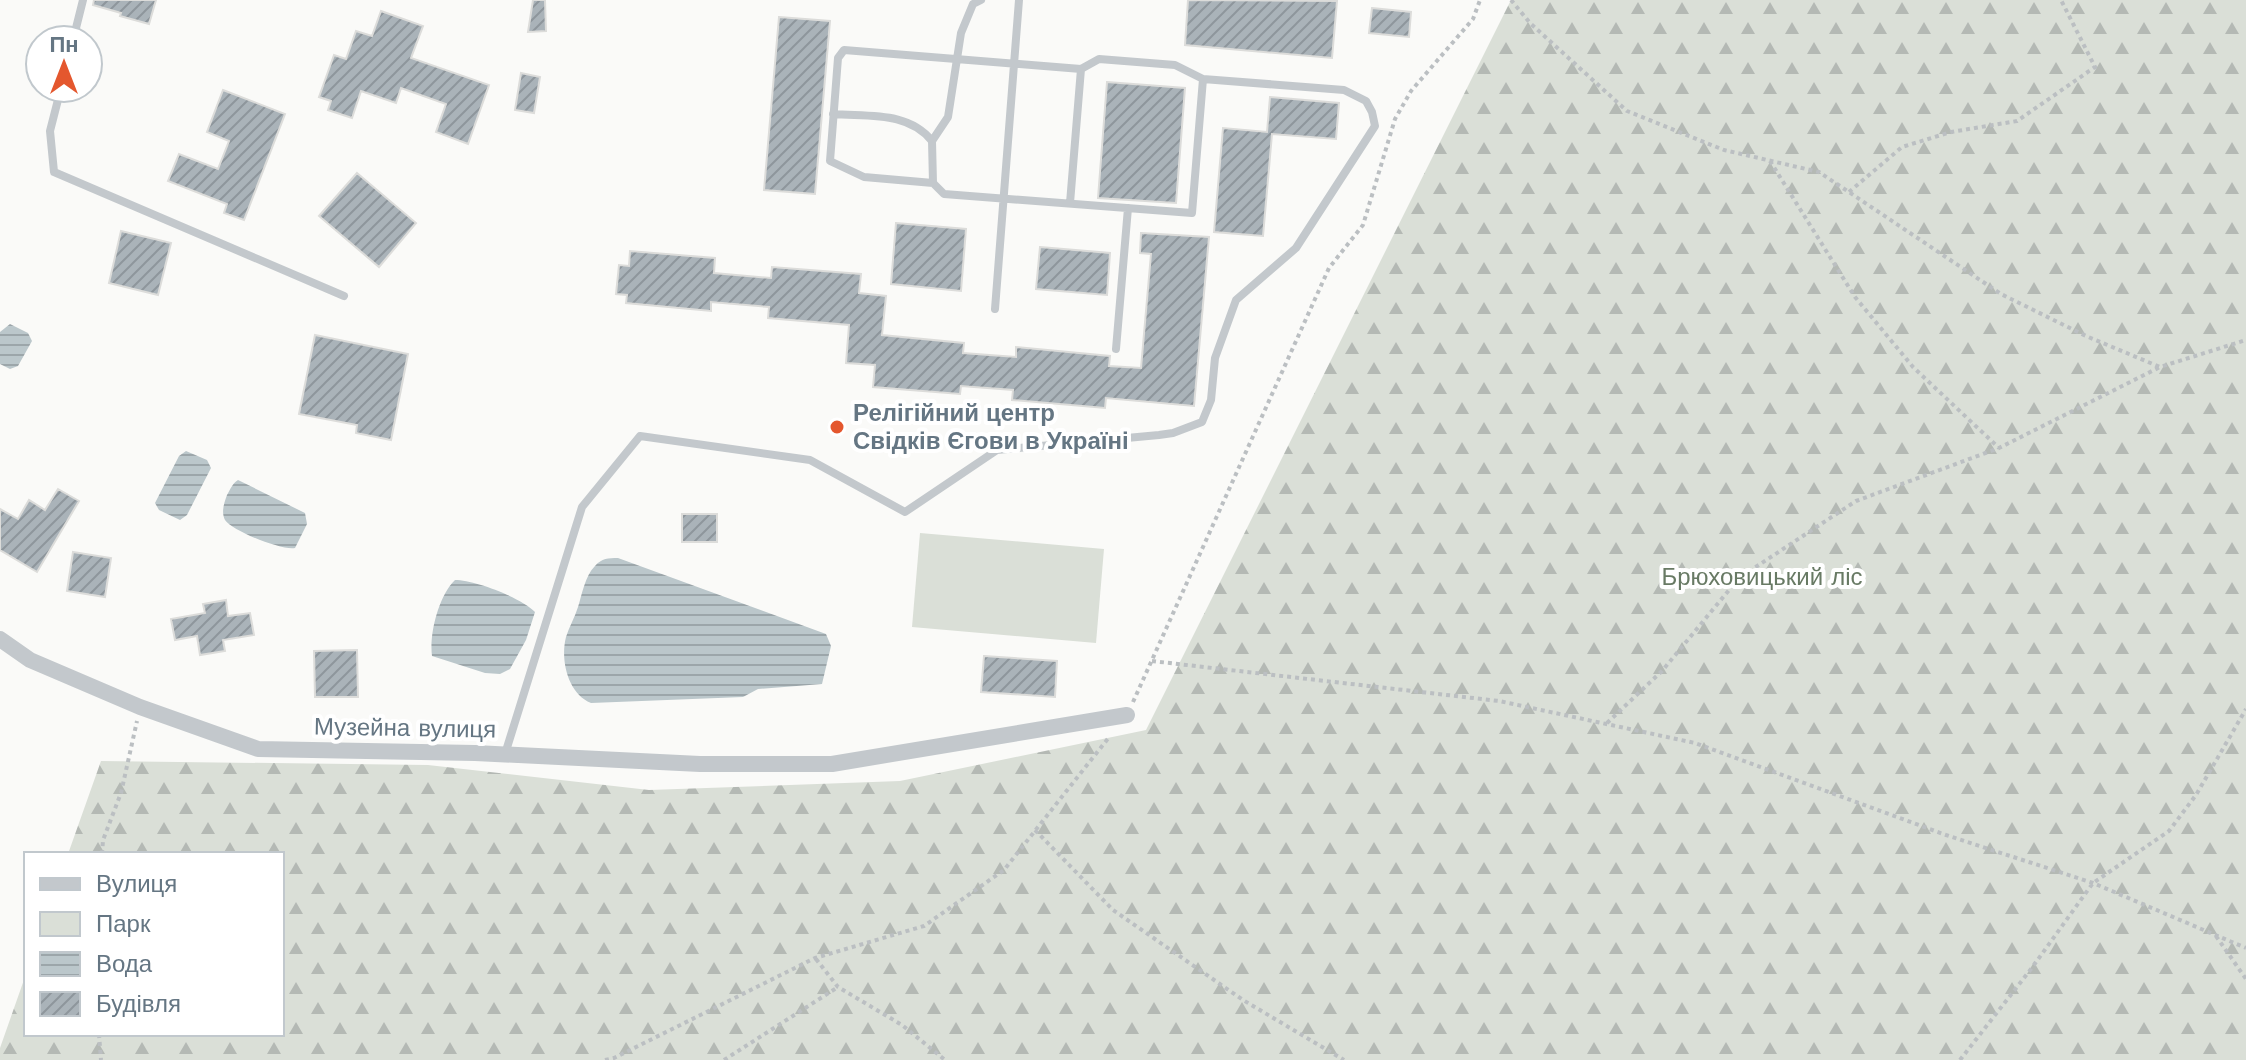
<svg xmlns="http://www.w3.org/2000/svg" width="2246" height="1060" font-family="'Work Sans',sans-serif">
  <defs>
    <pattern id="forest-firs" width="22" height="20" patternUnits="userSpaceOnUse" patternTransform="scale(2)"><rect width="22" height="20" fill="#dadfd7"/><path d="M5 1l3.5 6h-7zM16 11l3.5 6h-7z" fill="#b4b9b4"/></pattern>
    <pattern id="water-rules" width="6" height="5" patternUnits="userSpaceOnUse" patternTransform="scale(2)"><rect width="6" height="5" fill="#bbc7cb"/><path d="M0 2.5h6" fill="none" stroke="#9ca6aa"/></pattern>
    <pattern id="building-hatch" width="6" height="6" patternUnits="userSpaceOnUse" patternTransform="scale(2)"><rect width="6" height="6" fill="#aab3b9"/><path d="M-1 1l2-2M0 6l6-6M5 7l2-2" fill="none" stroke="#8e969c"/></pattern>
  </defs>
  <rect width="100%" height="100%" fill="#fafaf8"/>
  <path fill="url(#forest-firs)" d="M 1511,0 L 2246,0 L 2246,1060 L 0,1060 L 0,1048 L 26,974 L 26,1034 L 282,1034 L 282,854 L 68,854 L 101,761 L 428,765 L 649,790 L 900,781 L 1146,730 Z"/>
  <path fill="#dadfd7" d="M 920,533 L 1104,549 L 1096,643 L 912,627 Z"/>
  <path fill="url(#water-rules)" d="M 10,324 L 28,333 L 32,341 L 18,366 L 10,369 L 0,364 L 0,332 Z
    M 186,451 L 207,460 L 211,468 L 187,515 L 180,520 L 159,510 L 155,503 L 179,456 Z
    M 238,480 L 305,513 L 307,524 L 295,548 C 283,551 232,531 225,520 C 221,512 224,503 227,495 C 231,488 232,484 238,480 Z
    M 618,558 L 826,634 L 831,646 L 822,684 L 758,689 L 743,697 L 591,703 C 568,694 560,660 566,637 C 569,627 575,617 578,607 C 582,594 585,576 595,566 C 602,558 608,558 618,558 Z
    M 455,580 C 475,580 522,598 535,612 L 526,640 L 510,669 L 500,674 L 485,673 L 432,656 C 429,634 439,595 455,580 Z"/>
  <path fill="url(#building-hatch)" stroke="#dcdcda" stroke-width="2" d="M 94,0 L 156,0 L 149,24 L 120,16 L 121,13 L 93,5 Z
    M 533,0 L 545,0 L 546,31 L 528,32 Z
    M 1188,0 L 1337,1 L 1332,58 L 1185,45 Z
    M 1372,8 L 1411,12 L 1409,37 L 1369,33 Z
    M 381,11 L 423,26 L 411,58 L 489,85 L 468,144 L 436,132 L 446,104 L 401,88 L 396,103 L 361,91 L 352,118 L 328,110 L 331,101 L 319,97 L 334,55 L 346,59 L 356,31 L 372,36 Z
    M 779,17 L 830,21 L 815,194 L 764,190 Z
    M 521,73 L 540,77 L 534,113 L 515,110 Z
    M 1107,82 L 1185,88 L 1176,203 L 1098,198 Z
    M 223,90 L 285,114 L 244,220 L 224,213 L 227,204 L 168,181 L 179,154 L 218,169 L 229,141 L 207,132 Z
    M 1270,97 L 1339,103 L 1336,139 L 1272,134 L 1263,236 L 1214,232 L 1223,128 L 1267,132 Z
    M 357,173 L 416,223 L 379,267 L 319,216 Z
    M 896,223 L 966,229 L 961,291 L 891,284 Z
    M 121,231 L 171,243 L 158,295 L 109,283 Z
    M 1141,233 L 1209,237 L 1194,406 L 1106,398 L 1105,408 L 1012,400 L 1013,390 L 961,386 L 960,394 L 873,387 L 875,365 L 846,363 L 849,325 L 768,318 L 769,307 L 711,302 L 711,311 L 626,303 L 627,295 L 616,294 L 619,265 L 629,266 L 630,251 L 715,258 L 714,273 L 771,278 L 772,267 L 861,274 L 859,293 L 886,296 L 882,335 L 964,343 L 963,353 L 1016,357 L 1016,347 L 1110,356 L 1109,366 L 1141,368 L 1151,254 L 1140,253 Z
    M 1040,247 L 1110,253 L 1107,295 L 1036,289 Z
    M 315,335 L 408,354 L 391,440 L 356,433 L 357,425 L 299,414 Z
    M 58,489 L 79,501 L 37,572 L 0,550 L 0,509 L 18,519 L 29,500 L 45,510 Z
    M 682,514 L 717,514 L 717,542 L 682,542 Z
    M 73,552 L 111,558 L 105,597 L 67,591 Z
    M 226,600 L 228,616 L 250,613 L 254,635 L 223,640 L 225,651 L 200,655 L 197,636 L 175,640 L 171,619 L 205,613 L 203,604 Z
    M 357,650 L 358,697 L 315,697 L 314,651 Z
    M 984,656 L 1057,661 L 1055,697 L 981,692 Z"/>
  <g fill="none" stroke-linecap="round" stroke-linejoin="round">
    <path stroke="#bbbfc2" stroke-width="4" stroke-dasharray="4 4" stroke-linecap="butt" d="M 1511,0 L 1530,23 L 1627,111 L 1724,150 L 1819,172 L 2001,294 L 2086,336 L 2160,367 L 2246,340
      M 1770,161 L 1855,297 L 1913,367 L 1999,448
      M 1849,192 L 1902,147 L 1951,132 L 2017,121 L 2095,67 L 2061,0
      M 1152,661 L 1499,701 L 1695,743 L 1946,835 L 2093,883 L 2246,948
      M 1133,702 L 1329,268 L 1363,225 L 1395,119 L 1411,91 L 1473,19 L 1480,0
      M 1607,723 L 1662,671 L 1739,578 L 1856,501 L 1999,448 L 2160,367
      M 1035,830 L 1113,910 L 1243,1000 L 1344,1060
      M 102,854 L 103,840 L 121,793 L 137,721
      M 2216,936 L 2246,979
      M 816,959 L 838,987 L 902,1025 L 945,1060
      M 99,1034 L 101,1060
      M 605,1060 L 614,1058 L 815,958 L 924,926 L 1004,870 L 1110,736
      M 724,1060 L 838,987
      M 1960,1060 L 2031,969 L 2093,883 L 2169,831 L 2196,795 L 2246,709"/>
    <path stroke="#c3c8cc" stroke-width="8" d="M 981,0 L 973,4 L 961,33 L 948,117 L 932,141 L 933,183 L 944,194 L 1192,213 L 1203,79
      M 73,40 L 83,0
      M 61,88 L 50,131 L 54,172 L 344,296
      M 833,114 C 868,117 908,111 932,141
      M 1070,203 L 1081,69
      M 995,309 L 1019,0
      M 1116,349 L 1128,208
      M 505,754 L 582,507 L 640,436 L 810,460 L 905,512 L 997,450 L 1159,435 L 1173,433 L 1202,422 L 1211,400 L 1215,358 L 1236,300 L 1296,248 L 1375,126 L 1372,112 L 1366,101 L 1344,90 L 1203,79 L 1175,65 L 1099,59 L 1081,69 L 844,50 L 838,58 L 830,161 L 864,177 L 933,183"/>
    <path stroke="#c3c8cc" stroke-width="16" d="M 0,639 L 30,660 L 140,707 L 258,749 L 475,753 L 700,764 L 832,764 L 1127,715"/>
  </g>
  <circle fill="#e4572e" stroke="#fff" stroke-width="3" cx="837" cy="427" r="8"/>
  <g text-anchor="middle" stroke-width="8" stroke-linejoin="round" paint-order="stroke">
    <g font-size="24" font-weight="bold" fill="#657683" stroke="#fff" text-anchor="start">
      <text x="853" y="421">Релігійний центр<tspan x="853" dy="28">Свідків Єгови в Україні</tspan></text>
    </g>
    <g font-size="24" fill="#687a64" stroke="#fff">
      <text x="1762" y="585">Брюховицький ліс</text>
    </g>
    <g font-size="24" fill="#657683" stroke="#fff">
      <text transform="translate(405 728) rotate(1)" y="8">Музейна вулиця</text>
    </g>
  </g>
  <rect x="24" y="852" width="260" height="184" fill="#ffffff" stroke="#c1c8cd" stroke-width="2"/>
  <rect x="40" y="878" width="40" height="12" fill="#c3c8cc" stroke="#c1c8cd" stroke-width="2"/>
  <text x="96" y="892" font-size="24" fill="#657683">Вулиця</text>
  <rect x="40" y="912" width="40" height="24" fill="#dadfd7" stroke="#c1c8cd" stroke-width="2"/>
  <text x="96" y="932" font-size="24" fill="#657683">Парк</text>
  <rect x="40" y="952" width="40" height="24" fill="url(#water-rules)" stroke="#c1c8cd" stroke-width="2"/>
  <text x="96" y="972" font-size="24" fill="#657683">Вода</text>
  <rect x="40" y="992" width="40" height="24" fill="url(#building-hatch)" stroke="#c1c8cd" stroke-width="2"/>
  <text x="96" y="1012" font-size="24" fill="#657683">Будівля</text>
  <g transform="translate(64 64)"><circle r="38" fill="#ffffff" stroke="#c1c8cd" stroke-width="2"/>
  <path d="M0-6L14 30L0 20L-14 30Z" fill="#e4572e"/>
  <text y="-12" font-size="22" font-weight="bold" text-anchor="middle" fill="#657683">Пн</text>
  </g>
</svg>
